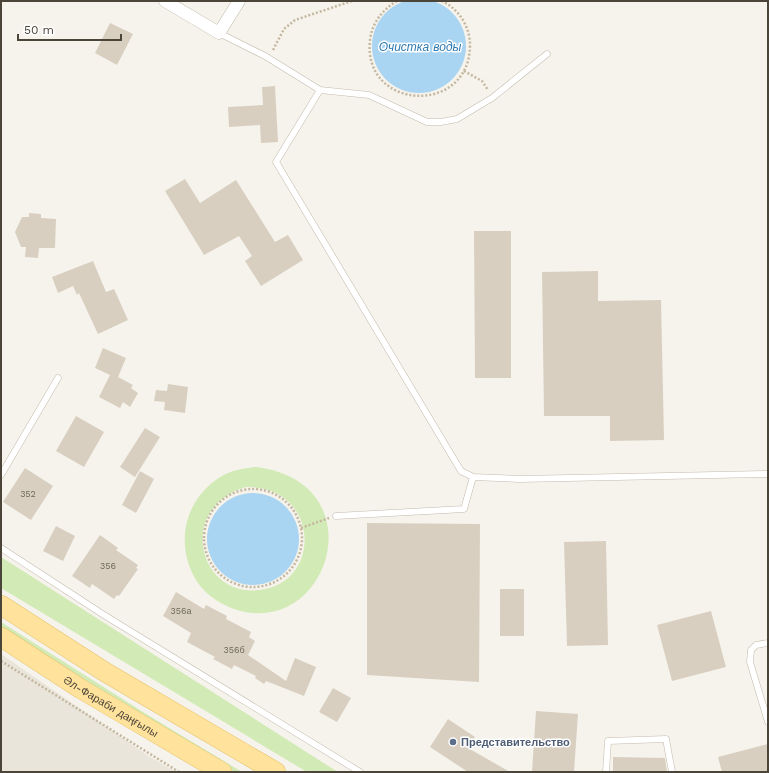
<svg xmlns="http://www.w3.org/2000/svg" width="769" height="773" font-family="'Work Sans',sans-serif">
  <rect width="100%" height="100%" fill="#f6f3ec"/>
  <path fill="#eae5da" d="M 1,654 L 150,757 L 176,772 L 1,772 Z"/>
  <path fill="#d2eab5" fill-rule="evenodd" d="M 256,467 C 377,482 330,638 237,610 C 222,605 207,596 198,583 C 174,547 183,499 222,476 C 232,470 245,468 256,467 ZM 246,487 C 319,485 324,582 260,590 C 198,598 176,507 246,487 Z
    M 1,557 L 322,762 L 338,772 L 307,772 L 1,588 Z
    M 1,622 L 151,717 L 242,772 L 232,772 L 147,723 L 1,629 Z"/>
  <path fill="#a9d4f2" d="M372 46a47 47 0 1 1 94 0a47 47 0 1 1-94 0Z
    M207 539a46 46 0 1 1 92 0a46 46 0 1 1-92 0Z"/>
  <path fill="#d8cfc1" d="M 110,23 L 133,34 L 117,65 L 95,53 Z
    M 275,86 L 278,142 L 261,143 L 260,125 L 229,127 L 228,107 L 263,105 L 262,87 Z
    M 185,179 L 200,203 L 236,180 L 275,242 L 288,235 L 303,260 L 261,286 L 245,261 L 252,256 L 239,236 L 204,255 L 165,191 Z
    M 29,213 L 41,214 L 41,218 L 56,219 L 55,248 L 39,248 L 38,258 L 25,257 L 26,247 L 21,247 L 15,232 L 22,217 L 29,217 Z
    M 474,231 L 511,231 L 511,378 L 475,378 Z
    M 93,261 L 106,292 L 114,289 L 128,320 L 98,334 L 79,293 L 77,295 L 73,286 L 58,293 L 52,277 Z
    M 598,271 L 598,301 L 661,300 L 664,440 L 610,441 L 610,416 L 544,416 L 542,272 Z
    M 103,348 L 126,358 L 118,377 L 133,385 L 131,388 L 138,393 L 130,407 L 123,402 L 120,408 L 99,397 L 110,375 L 95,368 Z
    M 168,384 L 188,387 L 185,413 L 164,410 L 165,402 L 154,401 L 156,390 L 167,391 Z
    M 76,416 L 104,432 L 84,467 L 56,451 Z
    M 145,428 L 160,437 L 135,477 L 120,467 Z
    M 25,468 L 53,486 L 31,520 L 3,502 Z
    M 140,471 L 154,479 L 136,513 L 122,505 Z
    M 367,523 L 480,524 L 479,682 L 367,675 Z
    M 56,526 L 75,536 L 63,561 L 43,551 Z
    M 100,535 L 118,548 L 116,550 L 138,565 L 136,568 L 138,569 L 119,596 L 117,595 L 114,599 L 92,584 L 90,588 L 72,576 Z
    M 606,541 L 608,645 L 567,646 L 564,542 Z
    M 500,589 L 524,589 L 524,636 L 500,636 Z
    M 176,592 L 204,609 L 206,605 L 227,616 L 226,619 L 251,632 L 249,637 L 255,641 L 248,655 L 286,681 L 295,658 L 316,667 L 304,696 L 266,681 L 264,684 L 255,678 L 256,676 L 234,665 L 232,669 L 213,659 L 215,657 L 187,642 L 191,633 L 163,616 Z
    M 711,611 L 726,667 L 672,681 L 657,625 Z
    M 333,688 L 351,698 L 337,722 L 319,712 Z
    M 536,711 L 578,714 L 574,772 L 532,772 Z
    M 448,719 L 475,737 L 468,748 L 510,772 L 468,772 L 430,747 Z
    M 768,744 L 768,772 L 722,772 L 718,757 Z
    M 613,757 L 665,758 L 667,772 L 613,772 Z"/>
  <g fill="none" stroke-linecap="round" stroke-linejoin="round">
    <defs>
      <path id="service" d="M 219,33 L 265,56 L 320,90 L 369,95 L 427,122 L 441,122 L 457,119 L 492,98 L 547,54
        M 320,90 L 276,162 L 461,471 L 473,477 L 519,479 L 768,474
        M 1,475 L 58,378
        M 336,516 L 464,509 L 473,477
        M 1,548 L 104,615 L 360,772
        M 768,643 L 756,645 L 751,650 L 750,662 L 768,722
        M 606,772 L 608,741 L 666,739 L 672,772"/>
      <path id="minor" d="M 165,1 L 219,33 L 239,1"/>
      <g id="primary">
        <path d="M 1,605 L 105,672 L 276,772"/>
        <path id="s1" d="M 1,637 L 81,689 L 222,772"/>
      </g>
    </defs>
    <use href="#service" stroke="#c2bbae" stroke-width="7"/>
    <use href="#minor" stroke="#c2bbae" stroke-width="13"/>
    <use href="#primary" stroke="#e6c16a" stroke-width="20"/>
    <path stroke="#c4b79f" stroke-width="2.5" stroke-dasharray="2 2" stroke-linecap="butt" d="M 397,1 C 382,10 372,23 370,40 C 362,111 470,116 470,45 C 470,27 459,9 442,1
      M 273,50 L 284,29 L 295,20 L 352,1
      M 464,71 L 482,81 L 488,90
      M204 538a49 49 0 1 1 98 0a49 49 0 1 1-98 0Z
      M 301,528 L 329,518
      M 1,661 L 179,772"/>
    <use href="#service" stroke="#fff" stroke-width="6"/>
    <use href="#minor" stroke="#fff" stroke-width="12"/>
    <use href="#primary" stroke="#ffe39c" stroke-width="19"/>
  </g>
  <circle fill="#5c6f8a" stroke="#fff" stroke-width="1.5" cx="453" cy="742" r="4"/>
  <g text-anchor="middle" stroke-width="3" stroke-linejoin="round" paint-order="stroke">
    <g font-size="9" fill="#6e675b">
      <text x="28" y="497">352</text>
      <text x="108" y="569">356</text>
      <text x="181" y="614">356а</text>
      <text x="234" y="653">356б</text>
    </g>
    <g font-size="11" fill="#4b4439" stroke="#fff">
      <text dy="4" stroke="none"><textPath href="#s1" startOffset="130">Әл-Фараби даңғылы</textPath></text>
    </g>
    <g font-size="11" font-weight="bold" fill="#4e5e75" stroke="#fff" text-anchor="start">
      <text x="461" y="746">Представительство</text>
    </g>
    <g font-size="12" font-style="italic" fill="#2e7ab2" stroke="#fff">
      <text x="420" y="51">Очистка воды</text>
    </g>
  </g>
  <rect width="769" height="773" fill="none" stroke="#4b4439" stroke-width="4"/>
  <path d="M18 34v6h103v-6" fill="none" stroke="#4b4439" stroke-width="2"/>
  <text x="24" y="34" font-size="12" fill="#4b4439" stroke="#ffffff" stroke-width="3" paint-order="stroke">50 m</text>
</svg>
